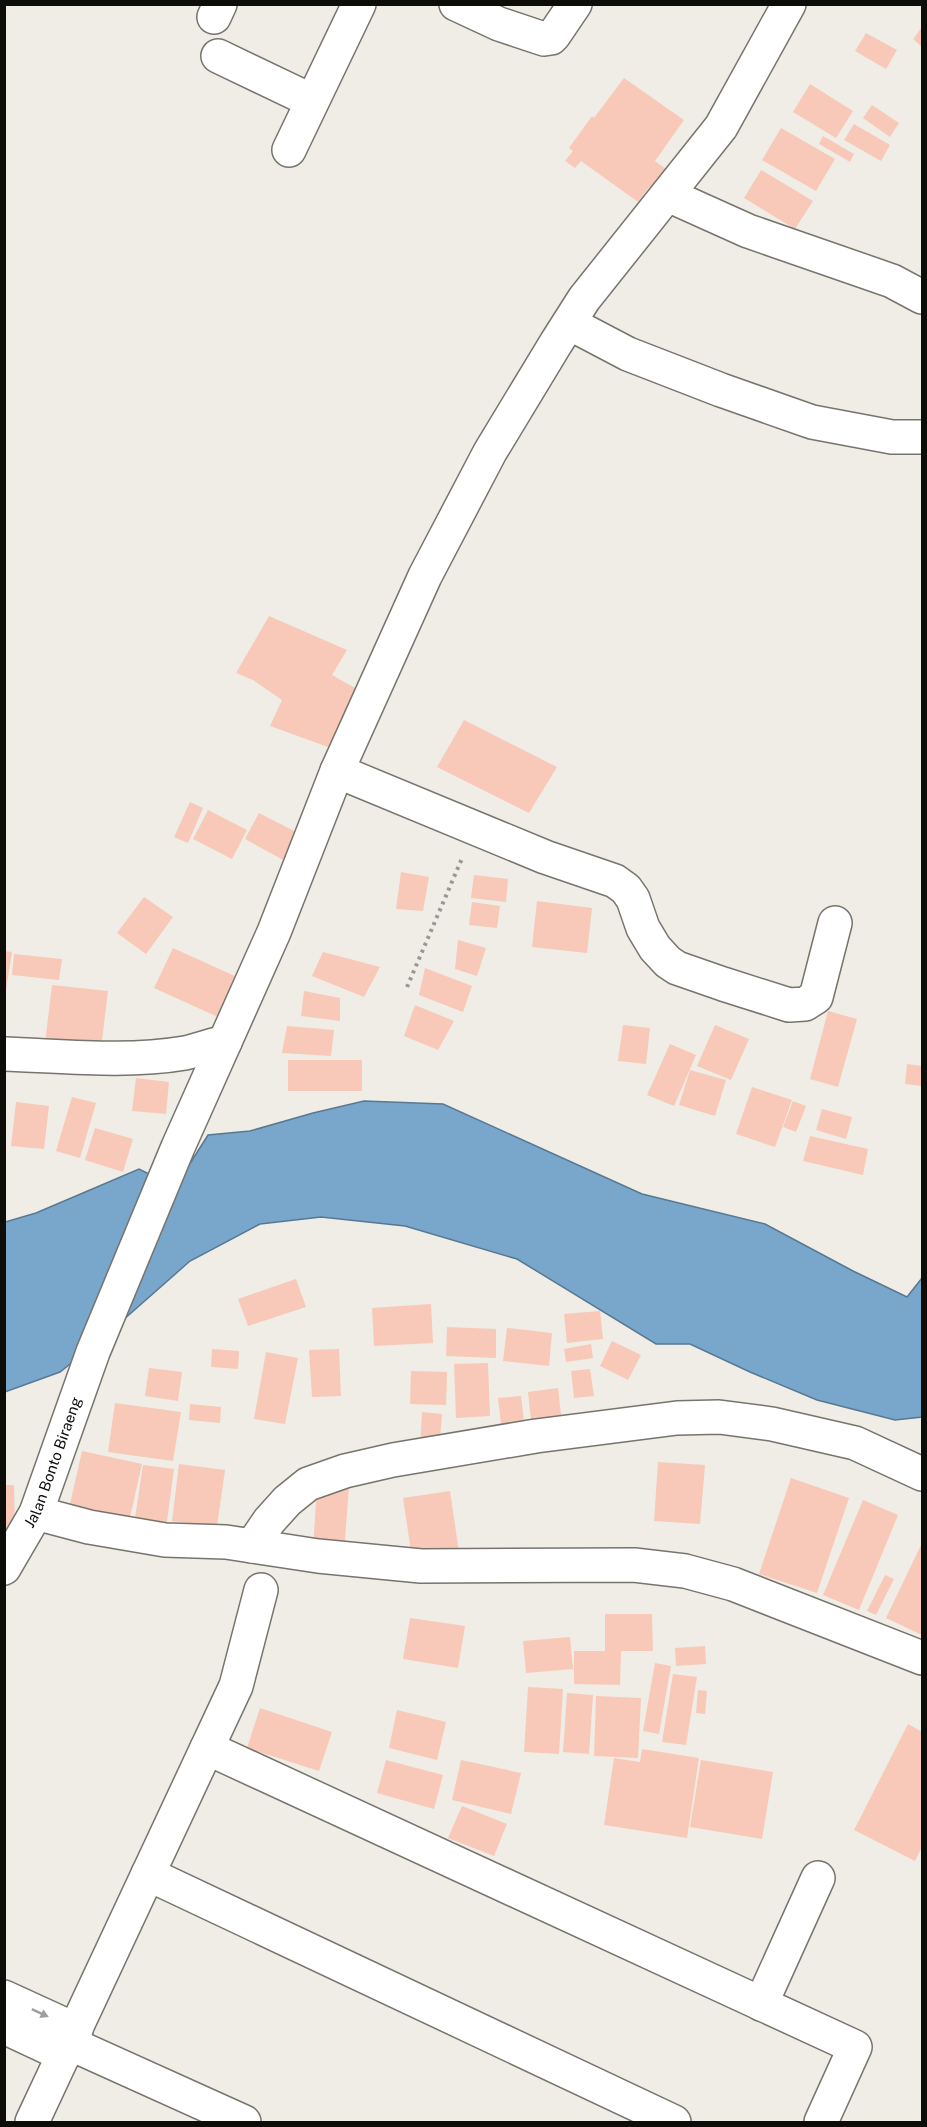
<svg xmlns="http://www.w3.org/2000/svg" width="927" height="2127" font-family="'Public Sans',sans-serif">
  <rect width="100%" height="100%" fill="#efede5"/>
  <path fill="#79a7cc" stroke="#587892" stroke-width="1.5" d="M 364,1101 L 443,1104 L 642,1194 L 765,1224 L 853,1271 L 907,1297 L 922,1278 L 922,1417 L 895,1420 L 817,1400 L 750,1372 L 690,1344 L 656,1344 L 517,1259 L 405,1226 L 321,1217 L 260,1224 L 190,1261 L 105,1336 L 60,1372 L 5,1392 L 5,1222 L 36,1213 L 139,1169 L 159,1179 L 179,1181 L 208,1135 L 250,1131 L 313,1113 Z"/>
  <path fill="#f8c9b8" d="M 922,27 L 922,47 L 913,39 Z
    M 866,33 L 897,50 L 886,69 L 855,51 Z
    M 624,78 L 684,120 L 655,161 L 670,172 L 655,192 L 649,187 L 638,202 L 581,161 L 575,168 L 565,161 L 573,151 L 569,148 L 592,116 L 594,118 Z
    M 810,84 L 853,111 L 836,138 L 793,112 Z
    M 872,105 L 899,123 L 890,137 L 863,118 Z
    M 854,124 L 890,145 L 881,161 L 844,140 Z
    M 781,128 L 835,159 L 816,191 L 762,160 Z
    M 823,136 L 854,154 L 850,162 L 819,144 Z
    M 761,170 L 813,201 L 795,229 L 744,198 Z
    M 269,616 L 347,650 L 332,675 L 357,689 L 328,747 L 270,726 L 282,700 L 253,680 L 236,673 Z
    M 464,720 L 557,767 L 529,813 L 437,767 Z
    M 190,802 L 203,808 L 188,843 L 174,837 Z
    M 208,810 L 247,830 L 232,859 L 193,839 Z
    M 259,813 L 300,834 L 285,861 L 245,839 Z
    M 401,872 L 429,877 L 423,911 L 396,909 Z
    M 474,875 L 508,879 L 506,902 L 471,898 Z
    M 144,897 L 173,917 L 146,954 L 117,933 Z
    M 537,901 L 592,908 L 587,953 L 532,947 Z
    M 472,902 L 500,906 L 497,928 L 469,925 Z
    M 458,940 L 486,948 L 477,976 L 455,969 Z
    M 173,948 L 237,977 L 218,1017 L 154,988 Z
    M 4,951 L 12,952 L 6,990 L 4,990 Z
    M 323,952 L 380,967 L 364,997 L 312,976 Z
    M 14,954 L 62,959 L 59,980 L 12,975 Z
    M 425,968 L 472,986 L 463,1012 L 419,995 Z
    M 52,985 L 108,991 L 101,1049 L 45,1043 Z
    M 304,991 L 340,998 L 340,1021 L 301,1016 Z
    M 415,1005 L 454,1021 L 438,1050 L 404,1036 Z
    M 828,1011 L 857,1019 L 838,1087 L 810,1079 Z
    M 623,1025 L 650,1028 L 646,1064 L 618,1061 Z
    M 715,1025 L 749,1039 L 731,1080 L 697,1066 Z
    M 287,1026 L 334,1030 L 331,1056 L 282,1053 Z
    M 670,1044 L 696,1055 L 674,1106 L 647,1095 Z
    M 288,1060 L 362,1060 L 362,1091 L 288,1091 Z
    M 907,1064 L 922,1066 L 921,1086 L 905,1084 Z
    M 690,1070 L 726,1080 L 715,1116 L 679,1105 Z
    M 136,1078 L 169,1082 L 166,1114 L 132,1111 Z
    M 752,1087 L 792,1100 L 775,1147 L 736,1134 Z
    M 72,1097 L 96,1103 L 80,1158 L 56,1151 Z
    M 793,1101 L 806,1106 L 796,1132 L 783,1127 Z
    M 16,1102 L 49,1106 L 44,1149 L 11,1146 Z
    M 822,1109 L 852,1117 L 846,1139 L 816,1130 Z
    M 95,1128 L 133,1139 L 123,1172 L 85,1160 Z
    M 810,1136 L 868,1149 L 863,1175 L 803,1161 Z
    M 296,1279 L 306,1307 L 248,1326 L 238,1299 Z
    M 431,1304 L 433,1343 L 374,1346 L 372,1308 Z
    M 600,1311 L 603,1339 L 567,1343 L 564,1314 Z
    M 447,1327 L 496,1329 L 496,1358 L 446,1356 Z
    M 507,1328 L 552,1333 L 549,1366 L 503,1361 Z
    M 612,1341 L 641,1355 L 628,1380 L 600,1366 Z
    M 591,1344 L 593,1358 L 566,1362 L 564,1349 Z
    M 212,1349 L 239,1351 L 238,1369 L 211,1367 Z
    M 339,1349 L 341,1396 L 312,1397 L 309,1350 Z
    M 266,1352 L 298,1358 L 285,1424 L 254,1419 Z
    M 488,1363 L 490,1416 L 456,1418 L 454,1364 Z
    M 149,1368 L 182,1372 L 178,1401 L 145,1396 Z
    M 590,1369 L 594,1396 L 574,1398 L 571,1371 Z
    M 411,1371 L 447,1372 L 446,1405 L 410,1404 Z
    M 558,1388 L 561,1415 L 531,1420 L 528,1392 Z
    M 521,1396 L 525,1430 L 502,1432 L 498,1398 Z
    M 115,1403 L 181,1412 L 173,1461 L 108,1452 Z
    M 190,1404 L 221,1407 L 220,1423 L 189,1420 Z
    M 422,1412 L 442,1414 L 439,1450 L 420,1449 Z
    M 82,1451 L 142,1464 L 128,1526 L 68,1513 Z
    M 658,1462 L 705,1465 L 700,1524 L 654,1521 Z
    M 179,1464 L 225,1470 L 217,1526 L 172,1521 Z
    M 143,1465 L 174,1469 L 166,1529 L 134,1525 Z
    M 791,1478 L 849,1498 L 817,1593 L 759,1574 Z
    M 4,1485 L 14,1485 L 15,1528 L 4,1528 Z
    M 317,1485 L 349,1487 L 344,1552 L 313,1550 Z
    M 450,1491 L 459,1552 L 412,1558 L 403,1498 Z
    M 863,1500 L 898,1515 L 859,1610 L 823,1595 Z
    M 922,1543 L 922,1635 L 886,1618 Z
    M 885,1575 L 894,1579 L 876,1615 L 867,1611 Z
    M 605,1614 L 652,1614 L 653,1651 L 621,1651 L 620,1685 L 574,1684 L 574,1651 L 605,1651 Z
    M 410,1618 L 465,1626 L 458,1668 L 403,1659 Z
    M 570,1637 L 573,1669 L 526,1673 L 523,1641 Z
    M 705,1646 L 706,1664 L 676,1666 L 675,1648 Z
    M 655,1663 L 671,1666 L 659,1734 L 643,1731 Z
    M 673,1674 L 697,1677 L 686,1745 L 662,1742 Z
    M 528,1687 L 563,1689 L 559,1754 L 524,1752 Z
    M 698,1690 L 707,1691 L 705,1714 L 696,1713 Z
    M 567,1693 L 593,1695 L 589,1754 L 563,1752 Z
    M 596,1696 L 641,1698 L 638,1758 L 594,1756 Z
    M 260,1708 L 332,1732 L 319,1771 L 247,1748 Z
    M 397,1710 L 446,1722 L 437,1760 L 389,1748 Z
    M 908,1724 L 922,1732 L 922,1847 L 915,1861 L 854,1830 Z
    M 642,1749 L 699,1758 L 687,1838 L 604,1825 L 614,1758 L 640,1762 Z
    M 386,1760 L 443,1775 L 434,1809 L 377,1793 Z
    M 461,1760 L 521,1773 L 511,1814 L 452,1800 Z
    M 701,1760 L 773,1772 L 762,1839 L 690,1827 Z
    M 462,1806 L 507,1824 L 494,1856 L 448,1838 Z"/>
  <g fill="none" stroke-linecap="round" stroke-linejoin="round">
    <defs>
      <g id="minor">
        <path d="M 456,4 L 499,24 L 544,39 L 551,38 L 554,35 L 575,4"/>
        <path d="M 214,17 L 220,4"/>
        <path d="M 218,56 L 312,101"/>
        <path d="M 289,150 L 359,4"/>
        <path d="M 668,195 L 748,231 L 892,281 L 922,297"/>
        <path d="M 569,323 L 628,354 L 721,390 L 812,422 L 892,437 L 922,437"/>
        <path d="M 337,771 L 545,857 L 615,881 L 626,889 L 633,899 L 643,928 L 655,948 L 668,962 L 677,968 L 723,984 L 789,1005 L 805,1004 L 816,997 L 835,923"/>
        <path d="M 4,1054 C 64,1056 126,1063 185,1053 C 198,1050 212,1045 225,1042"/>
        <path d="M 36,1513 L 89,1527 L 165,1540 L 226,1542 L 318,1556 L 421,1566 L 634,1565 L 685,1571 L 733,1584 L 922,1658"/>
        <path d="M 252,1546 L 269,1521 L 287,1501 L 308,1484 L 345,1471 L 393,1460 L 536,1436 L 677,1418 L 719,1417 L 772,1424 L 855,1443 L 922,1474"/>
        <path id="s1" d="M 4,1568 L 36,1513 L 93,1352 L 178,1147 L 274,932 L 337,771 L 425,576 L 490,452 L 556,343 L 584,299 L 721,127 L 789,4"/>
        <path d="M 207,1748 L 855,2047 L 821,2122"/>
        <path d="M 148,1874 L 674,2122"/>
        <path d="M 4,1997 L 76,2030"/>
        <path d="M 761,2004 L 818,1878"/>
        <path d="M 4,2027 L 64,2055"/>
        <path d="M 69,2043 L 244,2122"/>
        <path d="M 32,2122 L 236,1686 L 261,1590"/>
      </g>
    </defs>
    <use href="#minor" stroke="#76746d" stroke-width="36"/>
    <path stroke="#989791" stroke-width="4" stroke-dasharray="3 4.5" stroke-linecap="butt" d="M 407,987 L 463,856"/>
    <use href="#minor" stroke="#fff" stroke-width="33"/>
  </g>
  <defs><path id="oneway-solid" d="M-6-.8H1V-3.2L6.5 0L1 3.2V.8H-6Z" transform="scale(1.5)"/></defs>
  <use fill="#9e9e9d" href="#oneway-solid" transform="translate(40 2013) rotate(25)"/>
  <g text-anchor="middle" stroke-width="6" stroke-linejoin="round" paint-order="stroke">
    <g font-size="15" fill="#0c0c09" stroke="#fff">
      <text dy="5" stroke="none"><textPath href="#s1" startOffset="117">Jalan Bonto Biraeng</textPath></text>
    </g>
  </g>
  <rect width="927" height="2127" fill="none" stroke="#0c0c09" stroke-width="12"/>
</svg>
